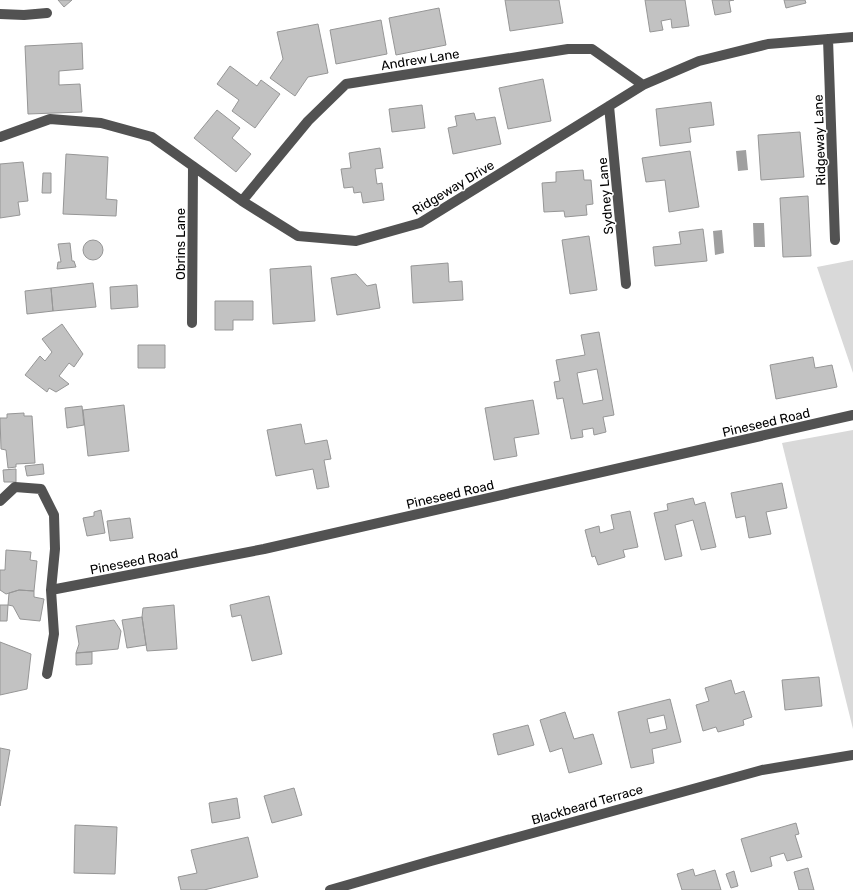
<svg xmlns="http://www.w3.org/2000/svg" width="853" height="890" font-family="Rubik,sans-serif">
  <rect width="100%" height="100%" fill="#fff"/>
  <path fill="#d9d9d9" d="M 853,260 L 853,373 L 817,267 Z
    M 853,430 L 853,729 L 782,443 Z"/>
  <path fill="#a0a0a0" d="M 746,150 L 748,170 L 738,171 L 736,151 Z
    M 753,223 L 764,223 L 765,247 L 754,247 Z
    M 722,230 L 724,253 L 715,255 L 713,231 Z"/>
  <path fill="#c2c2c2" stroke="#969696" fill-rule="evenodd" d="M 58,0 L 72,0 L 64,7 Z
    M 505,0 L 559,0 L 563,23 L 510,31 Z
    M 645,0 L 685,0 L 689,26 L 672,28 L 671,19 L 661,21 L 663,30 L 650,32 Z
    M 712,0 L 734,0 L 729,1 L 731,12 L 715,15 Z
    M 784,0 L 805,0 L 806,3 L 786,8 Z
    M 439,8 L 446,45 L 396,55 L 389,18 Z
    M 381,20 L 387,54 L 336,64 L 330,30 Z
    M 318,24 L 328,73 L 308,77 L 295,96 L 270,78 L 283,59 L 277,32 Z
    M 82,43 L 83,69 L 59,71 L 59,85 L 80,84 L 82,112 L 28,114 L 25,46 Z
    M 230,66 L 257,86 L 261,80 L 280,94 L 255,128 L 232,111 L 239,100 L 217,84 Z
    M 543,79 L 551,121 L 508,129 L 499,88 Z
    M 711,102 L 714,125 L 689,128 L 691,142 L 660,146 L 656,109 Z
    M 422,105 L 425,128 L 392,132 L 389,109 Z
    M 217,110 L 240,128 L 232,138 L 251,154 L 236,172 L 194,138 Z
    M 474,113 L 476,120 L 495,117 L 501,144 L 453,154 L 448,128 L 457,126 L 455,116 Z
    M 800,132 L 804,177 L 761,180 L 758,135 Z
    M 380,148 L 383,168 L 375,169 L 377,184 L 382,183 L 384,200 L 363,203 L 361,192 L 354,193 L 353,187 L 344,188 L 341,169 L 351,168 L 349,153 Z
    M 690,151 L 699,207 L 669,212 L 665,180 L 646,182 L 642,158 Z
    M 66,154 L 108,157 L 106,199 L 117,200 L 116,216 L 63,214 Z
    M 23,162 L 28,201 L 18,202 L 20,215 L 0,218 L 0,164 Z
    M 583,170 L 584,180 L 591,180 L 593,204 L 586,205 L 587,215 L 565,217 L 564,211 L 544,212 L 542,183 L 556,182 L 556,172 Z
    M 43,173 L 51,173 L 51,193 L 42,193 Z
    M 808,196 L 811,256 L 783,257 L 780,198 Z
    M 703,229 L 707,261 L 655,266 L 653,247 L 681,244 L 679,232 Z
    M 589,236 L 597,290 L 570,294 L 562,240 Z
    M83 250a10 10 0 1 1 20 0a10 10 0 1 1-20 0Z
    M 70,243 L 72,261 L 74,261 L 76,267 L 57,269 L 58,262 L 61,262 L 58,244 Z
    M 448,263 L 449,282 L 462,281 L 463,300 L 413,303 L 411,266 Z
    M 311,266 L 315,321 L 273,324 L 270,269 Z
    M 356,274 L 367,286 L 376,284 L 380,308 L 337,315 L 331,278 Z
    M 93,283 L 96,307 L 53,311 L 51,288 Z
    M 137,285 L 138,307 L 111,309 L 110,287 Z
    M 51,288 L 53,311 L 27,314 L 25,291 Z
    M 215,301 L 253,301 L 253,320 L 233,320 L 233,330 L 215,330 Z
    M 62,324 L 83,354 L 74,367 L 69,363 L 59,376 L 69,384 L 56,392 L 49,388 L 47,392 L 25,375 L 40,356 L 45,361 L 52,352 L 42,339 Z
    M 599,332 L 614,415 L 603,417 L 606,432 L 594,435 L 593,428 L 582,430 L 583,437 L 571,439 L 563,398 L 557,399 L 554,382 L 560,381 L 556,360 L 585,355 L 581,335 ZM 597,369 L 603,400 L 583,404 L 577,373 Z
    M 138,345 L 165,345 L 165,368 L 138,368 Z
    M 813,357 L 815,368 L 832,365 L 837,387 L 776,399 L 770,365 Z
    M 533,400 L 539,434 L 514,438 L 517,456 L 494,460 L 485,408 Z
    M 124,405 L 129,451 L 88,456 L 83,410 Z
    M 82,406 L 84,425 L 67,428 L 65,408 Z
    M 24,413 L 24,416 L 32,416 L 35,463 L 16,464 L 16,467 L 8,468 L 6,450 L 1,449 L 0,418 L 7,418 L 7,414 Z
    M 301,424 L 305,444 L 327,440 L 331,459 L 324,460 L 329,487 L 317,489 L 313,469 L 276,476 L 267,430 Z
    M 43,464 L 44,474 L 27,476 L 25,466 Z
    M 16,469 L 16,482 L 4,482 L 3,470 Z
    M 782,483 L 787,508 L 766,512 L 771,534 L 749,538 L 745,516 L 736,518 L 731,493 Z
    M 693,498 L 695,505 L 705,502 L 716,547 L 701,550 L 693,520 L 675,525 L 682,556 L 665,560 L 654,513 L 668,510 L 667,504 Z
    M 101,510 L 105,533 L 87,536 L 83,518 L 94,516 L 94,512 Z
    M 630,511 L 638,547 L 623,550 L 625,557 L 598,565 L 595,556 L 592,557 L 585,530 L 599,526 L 600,533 L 614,529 L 611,515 Z
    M 130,518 L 133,538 L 110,541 L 107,521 Z
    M 6,550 L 31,552 L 30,560 L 37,561 L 34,591 L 19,590 L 6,594 L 0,590 L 0,570 L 5,570 Z
    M 19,590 L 34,591 L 34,597 L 44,599 L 40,621 L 20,619 L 13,606 L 8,605 L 9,593 Z
    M 269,596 L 282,654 L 252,661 L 241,615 L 232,617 L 230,605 Z
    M 0,605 L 8,605 L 7,621 L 0,621 Z
    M 174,605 L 177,649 L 147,651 L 142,617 L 143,608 Z
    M 142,617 L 146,645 L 127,648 L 122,620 Z
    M 114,620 L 121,631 L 118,649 L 76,653 L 79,644 L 76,626 Z
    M 0,642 L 31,654 L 27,689 L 0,695 Z
    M 92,652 L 92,664 L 76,665 L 76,653 Z
    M 819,677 L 822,706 L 785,710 L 782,680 Z
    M 731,680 L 735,694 L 744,691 L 752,717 L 743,720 L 744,725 L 718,732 L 716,727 L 703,731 L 696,705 L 709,701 L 705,688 Z
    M 670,699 L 681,742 L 652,749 L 654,763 L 631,768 L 618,712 ZM 664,715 L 667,729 L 650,733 L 647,719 Z
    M 565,712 L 574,739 L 593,734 L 602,764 L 569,773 L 562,748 L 550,752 L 540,720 Z
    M 528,725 L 534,745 L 498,755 L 493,734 Z
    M 0,748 L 10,750 L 0,806 Z
    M 294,788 L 302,815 L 272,823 L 264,796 Z
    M 237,798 L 240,818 L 212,823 L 209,803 Z
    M 796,823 L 799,834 L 795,835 L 802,857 L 787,861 L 784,853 L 770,857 L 772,866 L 751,872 L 741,839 Z
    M 75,825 L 117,827 L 115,874 L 74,873 Z
    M 248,837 L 258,877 L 204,890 L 181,890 L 178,877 L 197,873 L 191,850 Z
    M 808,868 L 814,890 L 799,890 L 794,872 Z
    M 693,869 L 695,876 L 715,870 L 721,890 L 682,890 L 677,874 Z
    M 734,871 L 738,886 L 731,888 L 726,874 Z"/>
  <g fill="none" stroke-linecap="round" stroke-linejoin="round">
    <path stroke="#525252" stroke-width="10" d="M 0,14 L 24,15 L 47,13
      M 828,39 L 835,240
      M 609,106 L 626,284
      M 0,137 L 50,119 L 101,123 L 152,137 L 242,201 L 298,236 L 356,241 L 420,223 L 643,85 L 699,61 L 768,44 L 853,37
      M 242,201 L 308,121 L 346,84 L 568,49 L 592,49 L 643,85
      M 192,323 L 193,166
      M 0,501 L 15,487 L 41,489 L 54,515 L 55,549 L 51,590 L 54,634 L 47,674
      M 51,590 L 264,549 L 853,415
      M 330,890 L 431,861 L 762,770 L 853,755"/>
  </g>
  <g text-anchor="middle" stroke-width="3" stroke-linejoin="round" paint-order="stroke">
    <g font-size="13" fill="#000" stroke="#fff">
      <text transform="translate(420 59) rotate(-9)" y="5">Andrew Lane</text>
      <text transform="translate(819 140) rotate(-92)" y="5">Ridgeway Lane</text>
      <text transform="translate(453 187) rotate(-31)" y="5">Ridgeway Drive</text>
      <text transform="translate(605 196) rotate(-95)" y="5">Sydney Lane</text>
      <text transform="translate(180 244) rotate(-90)" y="5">Obrins Lane</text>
      <text transform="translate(766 422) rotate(-13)" y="5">Pineseed Road</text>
      <text transform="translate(450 494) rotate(-13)" y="5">Pineseed Road</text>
      <text transform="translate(134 561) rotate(-11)" y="5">Pineseed Road</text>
      <text transform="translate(587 804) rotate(-16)" y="5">Blackbeard Terrace</text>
    </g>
  </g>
</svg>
